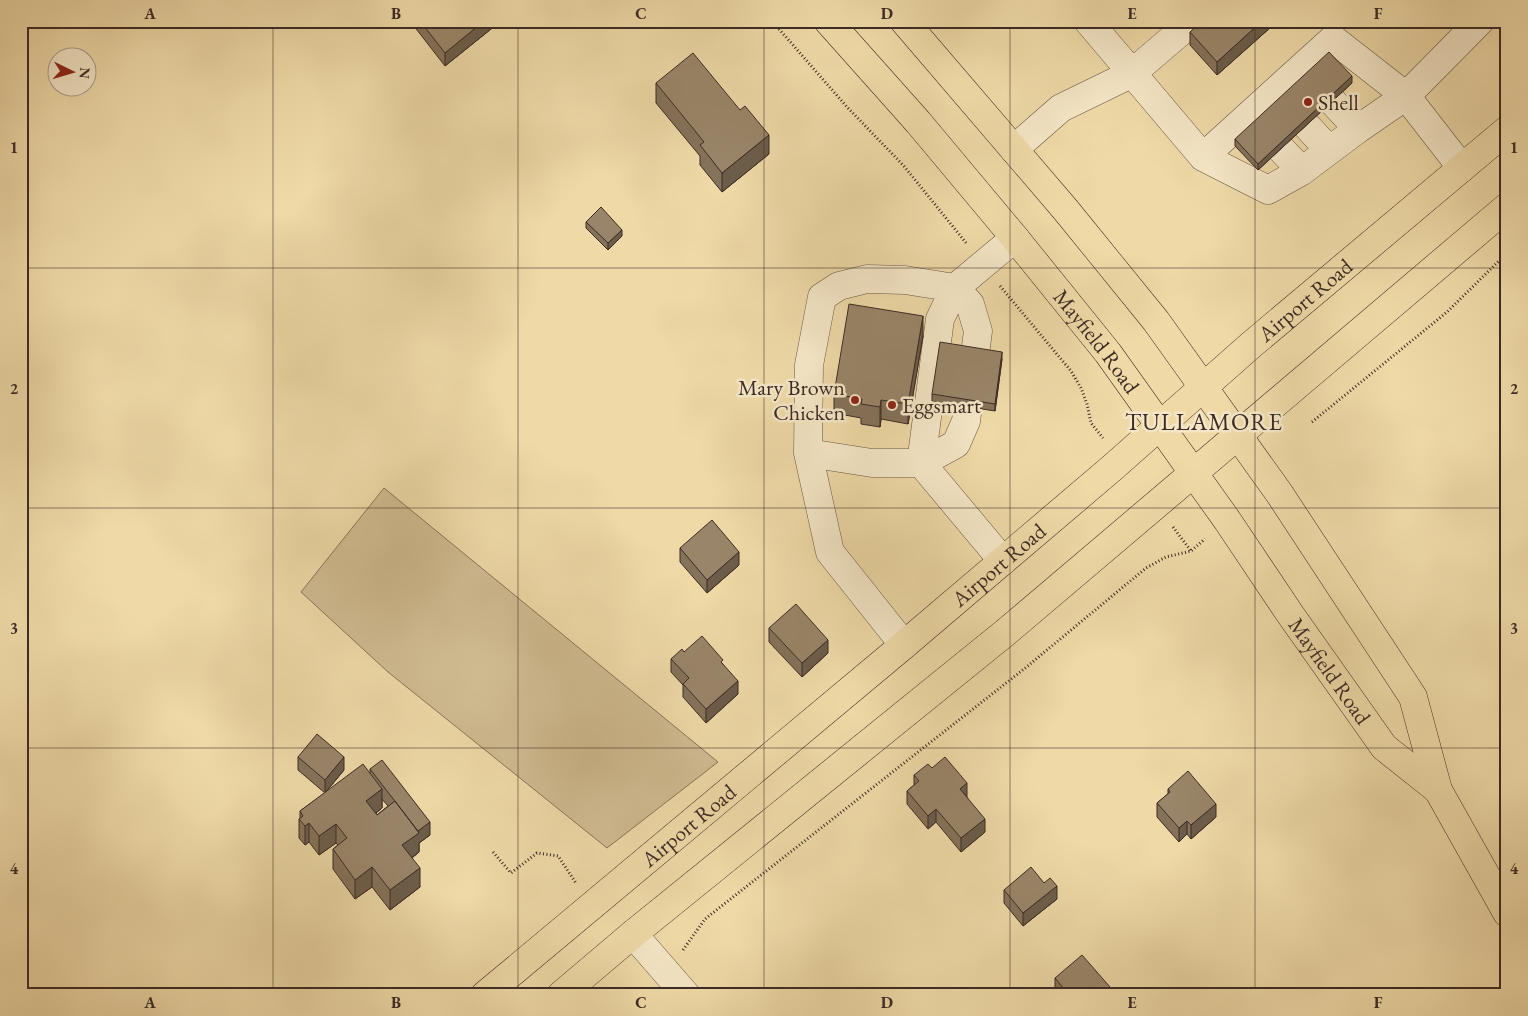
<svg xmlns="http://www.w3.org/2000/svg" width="1528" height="1016" font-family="'EB Garamond',serif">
  <rect width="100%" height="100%" fill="#eed9a7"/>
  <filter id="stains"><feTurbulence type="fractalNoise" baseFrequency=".004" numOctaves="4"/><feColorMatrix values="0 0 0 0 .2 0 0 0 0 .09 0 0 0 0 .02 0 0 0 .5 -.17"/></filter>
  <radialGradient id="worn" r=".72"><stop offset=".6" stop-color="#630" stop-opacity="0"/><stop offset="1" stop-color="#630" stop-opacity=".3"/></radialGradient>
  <path fill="#d0bb91" stroke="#86735b" d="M 384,488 L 718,762 L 607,848 L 388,672 L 301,592 Z"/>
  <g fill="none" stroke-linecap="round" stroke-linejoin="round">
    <defs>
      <path id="minor" d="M 1088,21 L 1203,157 L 1333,39 L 1406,96 L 1358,129 L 1302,171 L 1268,190 L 1203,157
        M 1332,101 L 1358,129
        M 1306,125 L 1329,150
        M 1014,149 L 1061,108 L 1131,74 L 1193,21
        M 1281,149 L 1302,171
        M 1462,168 L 1406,96 L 1480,21
        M 808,453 L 872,463 L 921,463 L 956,444 L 966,421 L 968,406
        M 1003,561 L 921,463 L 940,319 L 955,288 L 1015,238
        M 904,645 L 830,552 L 808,453 L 809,365 L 822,297 L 839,286 L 867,279 L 905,280 L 955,288 L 970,304 L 978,331 L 975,354
        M 633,934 L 686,995"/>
      <g id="major">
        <path id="s1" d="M 828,21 L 918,122 L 1015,238 L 1108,353 L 1227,520 L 1290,614 L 1384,747 L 1438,790"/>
        <path d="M 904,21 L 1065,209 L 1156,321 L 1279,493 L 1413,697 L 1438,790 L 1507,913"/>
        <path id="s2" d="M 485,995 L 904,645 L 1112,468 L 1251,345 L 1507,130"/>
        <path d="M 561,995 L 633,934 L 1006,632 L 1507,207"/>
      </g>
    </defs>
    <use href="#minor" stroke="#685646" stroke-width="29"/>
    <use href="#major" stroke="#3c2b25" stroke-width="29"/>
    <path stroke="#3c2b25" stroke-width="3" stroke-dasharray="1 2.5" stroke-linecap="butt" d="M 772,21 L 847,107 L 903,165 L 967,244
      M 1000,286 L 1071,371 L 1081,388 L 1087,404 L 1091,423 L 1103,438
      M 1312,422 L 1447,312 L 1507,253
      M 1173,527 L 1191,551
      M 493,852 L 511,873 L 537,853 L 558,856 L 576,883
      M 683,950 L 705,919 L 1024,669 L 1146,568 L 1166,557 L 1191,551 L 1205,539"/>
    <use href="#minor" stroke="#f4e6c6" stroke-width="28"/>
    <use href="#major" stroke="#eed9a7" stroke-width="28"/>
  </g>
  <path fill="#84725a" stroke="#3c2b25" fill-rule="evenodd" d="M 410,21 L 501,21 L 445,66 Z
    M 1271,21 L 1271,27 L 1217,75 L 1190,45 L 1190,32 Z
    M 656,83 L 769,154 L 722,192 L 700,165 L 700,156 L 656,103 Z
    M 1352,83 L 1258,170 L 1235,146 L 1235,139 Z
    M 586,222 L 622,236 L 608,250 L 586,228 Z
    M 923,336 L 908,424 L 881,419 L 880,427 L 861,424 L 861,418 L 834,413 L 834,394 Z
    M 1002,359 L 995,411 L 932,401 L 932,394 Z
    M 680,548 L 739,565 L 707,593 L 680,562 Z
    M 769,628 L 828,653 L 802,677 L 769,642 Z
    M 684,652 L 723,664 L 738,694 L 706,723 L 683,697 L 683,685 L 671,672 L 671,659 Z
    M 298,757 L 344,770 L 325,793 L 370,773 L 370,769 L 430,835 L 419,843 L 419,852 L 412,858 L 420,887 L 390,910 L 372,887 L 355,899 L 333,869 L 333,849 L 338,845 L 336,843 L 319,855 L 309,842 L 305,845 L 299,838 L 299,819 L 300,818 L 300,811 L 325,793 L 298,770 ZM 382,799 L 388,806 L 377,815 L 376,813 L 382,808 Z
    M 932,768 L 967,797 L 985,832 L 961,852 L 936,822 L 928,829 L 907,804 L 907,791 L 914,785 L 914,775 Z
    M 1168,789 L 1216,817 L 1191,839 L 1187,834 L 1179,842 L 1157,817 L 1157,803 L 1168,794 Z
    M 1004,890 L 1057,899 L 1023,926 L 1004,903 Z
    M 1055,978 L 1117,995 L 1058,995 L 1055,991 Z"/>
  <path fill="#6b5d4a" stroke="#3c2b25" d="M 484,21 L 501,21 L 445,66 L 445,53 Z
    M 1262,21 L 1271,21 L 1271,27 L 1217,75 L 1217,62 Z
    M 1352,76 L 1352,83 L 1258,170 L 1258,164 Z
    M 769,135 L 769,154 L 722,192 L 722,173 Z
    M 622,230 L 622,236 L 608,250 L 608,243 Z
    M 923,316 L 923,336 L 908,424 L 908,404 Z
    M 1002,352 L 1002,359 L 995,411 L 995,404 Z
    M 881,400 L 881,419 L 880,427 L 880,407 Z
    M 739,552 L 739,565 L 707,593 L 707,580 Z
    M 828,640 L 828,653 L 802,677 L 802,663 Z
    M 738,681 L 738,694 L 706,723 L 706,709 Z
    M 344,757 L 344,770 L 325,793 L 325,780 Z
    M 967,783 L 967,797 L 960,789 Z
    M 382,789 L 382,808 L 366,821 L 366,801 Z
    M 1216,804 L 1216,817 L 1191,839 L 1191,825 Z
    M 936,809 L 936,822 L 928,829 L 928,816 Z
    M 985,819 L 985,832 L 961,852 L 961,838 Z
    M 1187,821 L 1187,834 L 1179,842 L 1179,828 Z
    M 430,822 L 430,835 L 419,843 L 419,852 L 402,865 L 402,845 L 417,831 Z
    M 309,823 L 309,842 L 305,845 L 305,826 Z
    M 336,824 L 336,843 L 319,855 L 319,836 Z
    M 372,867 L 372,887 L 355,899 L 355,880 Z
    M 420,868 L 420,887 L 390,910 L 390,890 Z
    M 1057,886 L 1057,899 L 1023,926 L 1023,913 Z"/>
  <path fill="#998569" stroke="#3c2b25" d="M 420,21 L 484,21 L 445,53 Z
    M 1202,21 L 1262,21 L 1217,62 L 1190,32 Z
    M 1329,52 L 1352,76 L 1258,164 L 1235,139 Z
    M 693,53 L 740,110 L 745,106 L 769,135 L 722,173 L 700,145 L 704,142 L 656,83 Z
    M 601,207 L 622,230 L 608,243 L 586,222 Z
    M 849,304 L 923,316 L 908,404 L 881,400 L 880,407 L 861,404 L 862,399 L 834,394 Z
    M 940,342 L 1002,352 L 995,404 L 932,394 Z
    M 712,520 L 739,552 L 707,580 L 680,548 Z
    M 796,604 L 828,640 L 802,663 L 769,628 Z
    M 702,636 L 723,660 L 721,662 L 738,681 L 706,709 L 683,684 L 689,678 L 671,659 L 682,649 L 684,652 Z
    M 317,734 L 344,757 L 325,780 L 298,757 Z
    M 945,757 L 967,783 L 960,789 L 985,819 L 961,838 L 936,809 L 928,816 L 907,791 L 919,781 L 914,775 L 928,764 L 932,768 Z
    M 382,760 L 430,822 L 418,831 L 370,769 Z
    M 363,764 L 382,789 L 366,801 L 377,815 L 395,801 L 419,833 L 402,845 L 420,868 L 390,890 L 372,867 L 355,880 L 333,849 L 347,838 L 336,824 L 319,836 L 309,823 L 305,826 L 299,819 L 303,816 L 300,811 Z
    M 1188,771 L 1216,804 L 1191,825 L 1187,821 L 1179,828 L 1157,803 L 1170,792 L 1168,789 Z
    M 1031,867 L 1044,883 L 1050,878 L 1057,886 L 1023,913 L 1004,890 Z
    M 1082,955 L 1117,995 L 1069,995 L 1055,978 Z"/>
  <path fill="none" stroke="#3c2b25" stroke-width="1" stroke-opacity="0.55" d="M 273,21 L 273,995M 518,21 L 518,995M 764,21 L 764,995M 1010,21 L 1010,995M 1255,21 L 1255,995M 21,268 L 1507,268M 21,508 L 1507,508M 21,748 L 1507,748"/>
  <g fill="#8f2418" stroke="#f4e6c6" stroke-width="2">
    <circle cx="1308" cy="102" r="5"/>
    <circle cx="855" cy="400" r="5"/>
    <circle cx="892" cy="405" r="5"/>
  </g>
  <g text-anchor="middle" stroke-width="5" stroke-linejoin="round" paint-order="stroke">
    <g font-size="22" fill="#3c2b25" stroke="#f4e6c6" text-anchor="start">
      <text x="1318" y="110">Shell</text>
      <text x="845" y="395" text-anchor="end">Mary Brown<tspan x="845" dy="25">Chicken</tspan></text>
      <text x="902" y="413">Eggsmart</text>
    </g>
    <g font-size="22" fill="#3c2b25" stroke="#f4e6c6">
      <text dy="8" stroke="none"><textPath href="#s2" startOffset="1075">Airport Road</textPath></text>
      <text dy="8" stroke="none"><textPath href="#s1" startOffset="418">Mayfield Road</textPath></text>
      <text dy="8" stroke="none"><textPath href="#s2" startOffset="670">Airport Road</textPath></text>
      <text dy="8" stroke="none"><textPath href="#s1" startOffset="822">Mayfield Road</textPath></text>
      <text dy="8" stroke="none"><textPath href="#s2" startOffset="265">Airport Road</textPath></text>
    </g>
    <g font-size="24" letter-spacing="1" fill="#3c2b25" stroke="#f4e6c6">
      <text x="1204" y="430">TULLAMORE</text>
    </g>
  </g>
  <rect width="1528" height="1016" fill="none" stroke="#eed9a7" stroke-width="55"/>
  <g transform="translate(72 72) rotate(95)"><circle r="24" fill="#f4e6c6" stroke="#aa9b86"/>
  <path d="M0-4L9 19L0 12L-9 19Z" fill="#8f2418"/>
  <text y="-8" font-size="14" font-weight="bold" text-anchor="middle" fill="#3c2b25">N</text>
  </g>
  <rect x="28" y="28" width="1472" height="960" fill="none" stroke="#3c2b25" stroke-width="2"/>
  <g font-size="16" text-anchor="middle" font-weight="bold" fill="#3c2b25">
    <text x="150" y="19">A</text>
    <text x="396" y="19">B</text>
    <text x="641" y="19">C</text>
    <text x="887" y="19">D</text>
    <text x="1132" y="19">E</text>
    <text x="1378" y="19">F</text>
    <text x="14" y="153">1</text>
    <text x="1514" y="153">1</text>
    <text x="14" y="394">2</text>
    <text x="1514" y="394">2</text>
    <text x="14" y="634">3</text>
    <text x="1514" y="634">3</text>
    <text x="14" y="874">4</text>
    <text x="1514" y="874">4</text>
    <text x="150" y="1008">A</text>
    <text x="396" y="1008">B</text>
    <text x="641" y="1008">C</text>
    <text x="887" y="1008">D</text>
    <text x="1132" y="1008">E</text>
    <text x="1378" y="1008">F</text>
  </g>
  <rect width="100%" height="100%" filter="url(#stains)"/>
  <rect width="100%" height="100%" fill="url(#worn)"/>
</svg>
